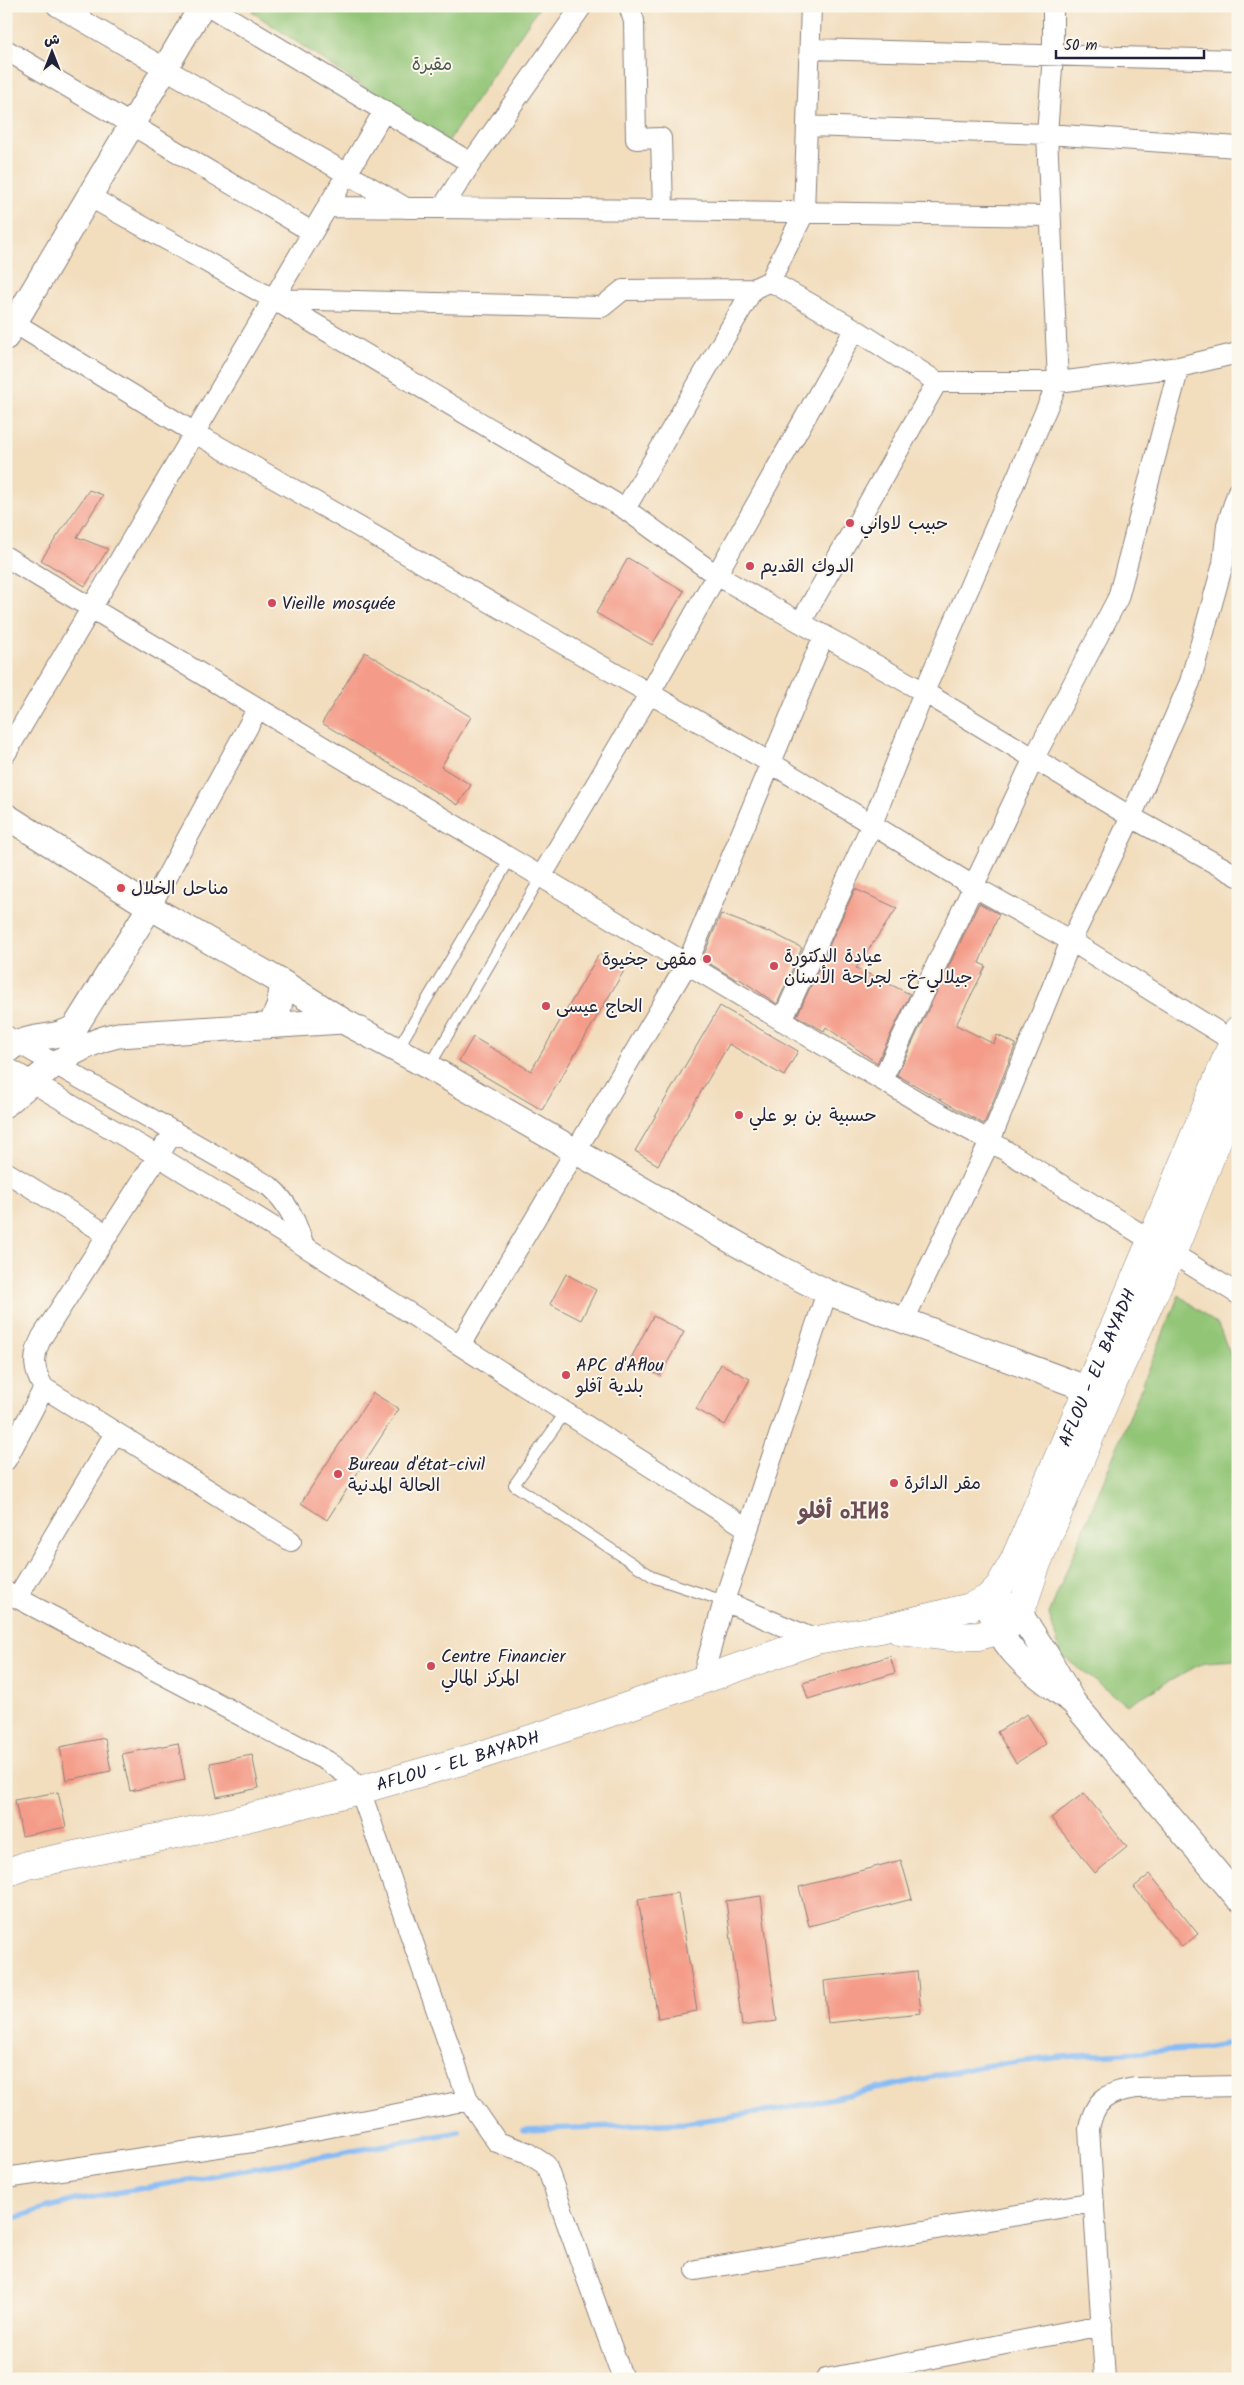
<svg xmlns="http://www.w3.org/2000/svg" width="1244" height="2385" font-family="Kalam,'Playpen Sans Arabic','Noto Sans Tifinagh',sans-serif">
  <rect width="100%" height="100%" fill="#fbf7ec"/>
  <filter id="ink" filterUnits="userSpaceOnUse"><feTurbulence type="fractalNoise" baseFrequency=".02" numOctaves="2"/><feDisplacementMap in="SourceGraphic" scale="10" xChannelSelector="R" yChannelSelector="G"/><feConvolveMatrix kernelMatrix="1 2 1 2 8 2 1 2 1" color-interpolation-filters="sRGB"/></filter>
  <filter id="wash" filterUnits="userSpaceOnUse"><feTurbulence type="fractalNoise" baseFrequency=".0096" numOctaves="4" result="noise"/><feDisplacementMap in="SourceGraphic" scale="20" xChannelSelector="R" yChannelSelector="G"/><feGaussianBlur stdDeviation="1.12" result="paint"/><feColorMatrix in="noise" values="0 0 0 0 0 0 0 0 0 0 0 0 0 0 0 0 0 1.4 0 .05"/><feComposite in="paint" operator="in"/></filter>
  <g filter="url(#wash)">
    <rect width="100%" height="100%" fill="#f2ddbd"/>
    <path fill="#92c576" stroke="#5a7458" d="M 255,6 L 540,6 L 447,143 L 252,12 Z
      M 1179,1295 L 1218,1325 L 1238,1373 L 1238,1660 L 1204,1662 L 1127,1705 L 1061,1655 L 1049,1614 Z"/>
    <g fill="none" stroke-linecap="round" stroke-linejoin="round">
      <path stroke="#86bbf4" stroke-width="5.5" d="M 524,2130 L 684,2123 L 778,2110 L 983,2066 L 1062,2057 L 1203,2048 L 1238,2042
        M 6,2221 L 45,2208 L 76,2200 L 459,2132"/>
    </g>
    <g id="blocks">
      <path fill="#f49c89" d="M 89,490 L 103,495 L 77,537 L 108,549 L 85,586 L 41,560 Z
        M 628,558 L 684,591 L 652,645 L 596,613 Z
        M 365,652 L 471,717 L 441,767 L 471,785 L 458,805 L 322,723 Z
        M 855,889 L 897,908 L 856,968 L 910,994 L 877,1063 L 826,1027 L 824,1031 L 797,1016 Z
        M 979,903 L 999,914 L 979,963 L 986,966 L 956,1025 L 994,1044 L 997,1035 L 1016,1044 L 984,1124 L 897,1075 Z
        M 721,914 L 768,932 L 769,931 L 802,948 L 777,1004 L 738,978 L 737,980 L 702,959 Z
        M 599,954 L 625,969 L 542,1110 L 459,1061 L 473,1037 L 531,1071 Z
        M 720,1006 L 798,1051 L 784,1076 L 729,1044 L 658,1165 L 635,1151 Z
        M 566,1274 L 596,1290 L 581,1320 L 550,1304 Z
        M 653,1316 L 684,1332 L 660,1376 L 630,1360 Z
        M 721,1364 L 750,1379 L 725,1425 L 696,1409 Z
        M 373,1393 L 399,1409 L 327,1520 L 301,1503 Z
        M 890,1656 L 895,1673 L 808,1699 L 803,1683 Z
        M 1027,1714 L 1046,1744 L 1016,1763 L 997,1732 Z
        M 105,1738 L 111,1771 L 66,1780 L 60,1747 Z
        M 178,1743 L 185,1780 L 130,1791 L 122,1754 Z
        M 252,1755 L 259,1788 L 217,1797 L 210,1763 Z
        M 58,1792 L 66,1827 L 22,1836 L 15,1800 Z
        M 1084,1793 L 1127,1847 L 1095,1873 L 1051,1818 Z
        M 901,1860 L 912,1899 L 809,1926 L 799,1887 Z
        M 1150,1874 L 1198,1934 L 1182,1947 L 1134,1887 Z
        M 678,1893 L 697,2011 L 658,2018 L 638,1899 Z
        M 761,1896 L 777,2021 L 742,2026 L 726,1901 Z
        M 917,1971 L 921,2013 L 828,2023 L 824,1981 Z"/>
    </g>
  </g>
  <g filter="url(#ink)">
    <use href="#blocks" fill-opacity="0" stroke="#8a807c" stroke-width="1"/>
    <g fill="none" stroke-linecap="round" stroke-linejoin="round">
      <defs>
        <path id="service" d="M 397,1050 L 510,859
          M 429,1067 L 541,877
          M 565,1413 L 514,1485 L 655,1578 L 724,1601"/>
        <path id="minor" d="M 57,6 L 406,208
          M 209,6 L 471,163
          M 629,6 L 634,21 L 636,139 L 661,138 L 663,210 L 1050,216
          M 810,49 L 1238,60
          M 6,50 L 312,232
          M 808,126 L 1047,134 L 1238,147
          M 90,197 L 273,299 L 625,509 L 716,575 L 924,692 L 1131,817 L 1238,876
          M 327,207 L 663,210
          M 442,208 L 471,163 L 582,6
          M 770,281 L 855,329 L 937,382 L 1058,382 L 1179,367 L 1238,353
          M 275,299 L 602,307 L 623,290 L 753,289 L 770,281 L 804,213 L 811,6
          M 6,318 L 195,433 L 771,763 L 973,886 L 1071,941 L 1233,1041
          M 625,509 L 753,289
          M 6,557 L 258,708
          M 801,622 L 937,382
          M 6,753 L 384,111
          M 541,877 L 650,693 L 855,329
          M 150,907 L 258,708 L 922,1104 L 990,1141 L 1238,1294
          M 782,1021 L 872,824 L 924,692 L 1058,382 L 1047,134 L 1053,55 L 1053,6
          M 6,1036 L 269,1186 C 289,1203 296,1222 304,1246
          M 6,1067 L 158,1156 L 304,1246 L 747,1528
          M 882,1080 L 1034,758 L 1118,598 L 1179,367
          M 174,1131 L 42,1337 C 32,1356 33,1371 44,1388 L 291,1541
          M 6,1172 L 108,1235
          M 904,1320 L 990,1141 L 1071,941 L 1131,817 L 1190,682 L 1223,564 L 1227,525 L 1238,491
          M 460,1345 L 687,964 L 824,635
          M 6,1460 L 44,1388
          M 6,1592 L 327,1761 L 346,1774 L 360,1790 L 468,2100 L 497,2142 L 526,2152 L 546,2165 L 623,2379
          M 17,1598 L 115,1433
          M 816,1640 L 724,1601 L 827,1292
          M 702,1679 L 724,1601
          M 6,2178 L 259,2141 L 468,2100
          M 696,2270 L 1094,2202
          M 826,2379 L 1102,2325
          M 1105,2379 L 1089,2129 C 1094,2100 1107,2092 1136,2088 L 1238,2086"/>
        <path id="tertiary" d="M 6,337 L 202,6
          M 6,816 L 150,907 L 283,983 L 343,1021 L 429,1067 L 779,1268 L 827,1292 L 1107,1396
          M 271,1025 L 279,1007 L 283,983
          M 6,1052 C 25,1032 52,1042 75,1027 L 150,907
          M 6,1104 C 39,1076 75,1044 118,1035 L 343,1021
          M 1073,1702 C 1032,1671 1000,1652 987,1599 L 1006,1604 L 1020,1614 L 1046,1654 L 1073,1702 L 1238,1898"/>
        <g id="primary">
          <path d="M 900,1631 L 951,1637 L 979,1636 L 1005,1629 L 1020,1614 L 1037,1563 L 1107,1396 L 1172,1254 L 1238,1088"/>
          <path id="s1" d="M 6,1873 L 27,1865 L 214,1826 L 360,1790 L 475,1757 L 589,1720 L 816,1640 L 881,1629 L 970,1607 L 987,1599 L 999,1587 L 1014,1561 L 1152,1239 L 1238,1030"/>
        </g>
      </defs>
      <use href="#service" stroke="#8a807c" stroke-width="12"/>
      <use href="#minor" stroke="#8a807c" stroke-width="22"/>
      <use href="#tertiary" stroke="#8a807c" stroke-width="27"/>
      <use href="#primary" stroke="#8a807c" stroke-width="29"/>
      <use href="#service" stroke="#fff" stroke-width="10"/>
      <use href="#minor" stroke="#fff" stroke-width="20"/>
      <use href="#tertiary" stroke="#fff" stroke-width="25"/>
      <use href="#primary" stroke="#fff" stroke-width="28"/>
    </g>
  </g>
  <g fill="#d1495b" stroke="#fbf7ec" stroke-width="2">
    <circle cx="850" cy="523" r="5"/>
    <circle cx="750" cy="566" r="5"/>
    <circle cx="272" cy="603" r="5"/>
    <circle cx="121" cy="888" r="5"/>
    <circle cx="707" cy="959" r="5"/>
    <circle cx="774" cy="966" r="5"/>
    <circle cx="546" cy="1006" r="5"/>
    <circle cx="739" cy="1115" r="5"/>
    <circle cx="566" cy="1375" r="5"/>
    <circle cx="338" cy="1474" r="5"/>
    <circle cx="894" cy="1483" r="5"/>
    <circle cx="431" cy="1666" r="5"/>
  </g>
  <g text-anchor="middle" stroke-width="4" stroke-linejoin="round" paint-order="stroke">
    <g font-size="18" fill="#495b50" stroke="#fbf7ec">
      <text x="432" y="70">مقبرة</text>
    </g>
    <g font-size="18" fill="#22223b" stroke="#fbf7ec" text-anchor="start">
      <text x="860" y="529">حبيب لاواني</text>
      <text x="760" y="572">الدوك القديم</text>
      <text x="282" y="609">Vieille mosquée</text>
      <text x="131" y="894">مناحل الخلال</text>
      <text x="784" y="962">عيادة الدكتورة<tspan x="784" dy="21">جيلالي-خ- لجراحة الأسنان</tspan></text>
      <text x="697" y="965" text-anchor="end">مقهى جخيوة</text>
      <text x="556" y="1012">الحاج عيسى</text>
      <text x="749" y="1121">حسبية بن بو علي</text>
      <text x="576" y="1371">APC d'Aflou<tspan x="576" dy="21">بلدية آفلو</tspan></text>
      <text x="348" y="1470">Bureau d'état-civil<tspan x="348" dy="21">الحالة المدنية</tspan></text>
      <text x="904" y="1489">مقر الدائرة</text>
      <text x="441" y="1662">Centre Financier<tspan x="441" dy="21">المركز المالي</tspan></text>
    </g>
    <g font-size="18" fill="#22223b" stroke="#fbf7ec">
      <text dy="6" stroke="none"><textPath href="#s1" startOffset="1278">AFLOU - EL BAYADH</textPath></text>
      <text dy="6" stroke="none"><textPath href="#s1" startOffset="466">AFLOU - EL BAYADH</textPath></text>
    </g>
    <g font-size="22" font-weight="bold" fill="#6c4d56" stroke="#fbf7ec">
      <text x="844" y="1518">أفلو ⴰⴼⵍⵓ</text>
    </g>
  </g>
  <rect width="1244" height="2385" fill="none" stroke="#fbf7ec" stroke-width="25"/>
  <g transform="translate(52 52)" stroke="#fbf7ec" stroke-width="4" paint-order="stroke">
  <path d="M0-4L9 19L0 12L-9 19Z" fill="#22223b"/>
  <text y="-8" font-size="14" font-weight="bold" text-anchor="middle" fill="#22223b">ش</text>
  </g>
  <path d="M1056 50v8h148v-8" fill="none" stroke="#22223b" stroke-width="2.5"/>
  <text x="1064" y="50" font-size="15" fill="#22223b" stroke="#fbf7ec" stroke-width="4" paint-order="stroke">50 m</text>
</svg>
